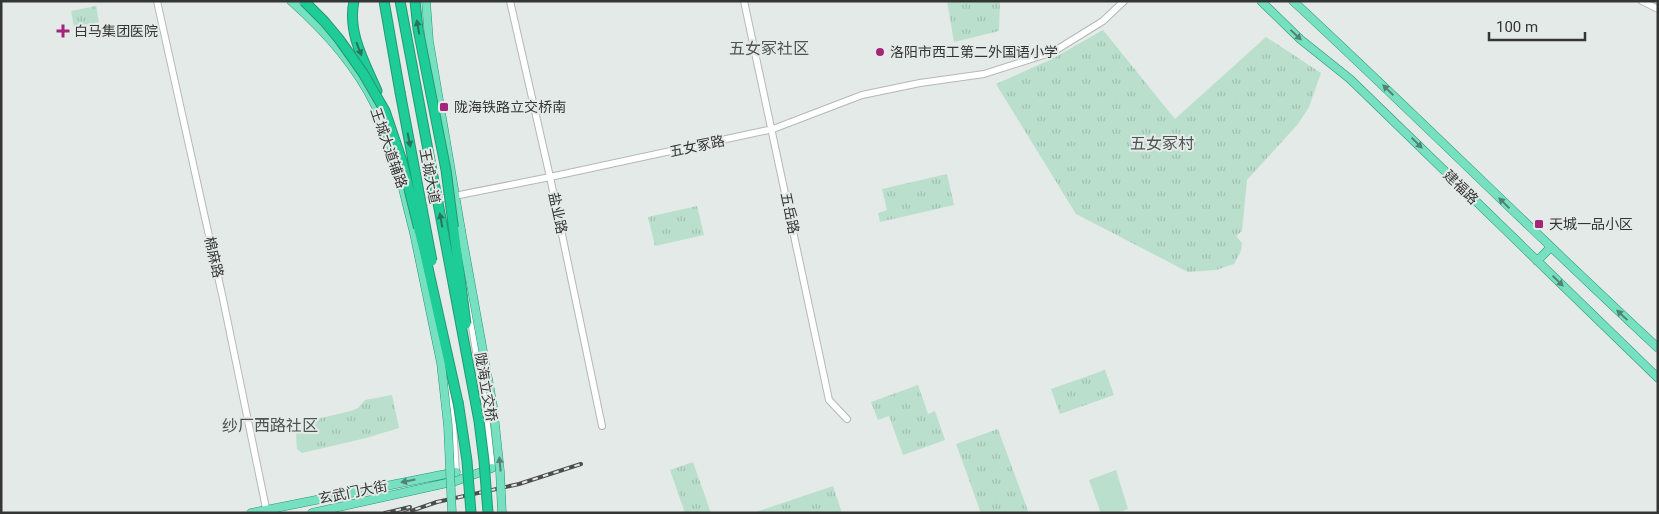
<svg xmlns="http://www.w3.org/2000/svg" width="1659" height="514" font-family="Roboto,'Noto Sans SC',sans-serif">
  <defs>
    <pattern id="grass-tufts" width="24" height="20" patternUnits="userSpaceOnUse" patternTransform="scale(1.25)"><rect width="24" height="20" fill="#badfcd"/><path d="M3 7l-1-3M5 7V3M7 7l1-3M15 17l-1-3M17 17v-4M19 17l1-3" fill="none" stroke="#a0c0b1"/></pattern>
  </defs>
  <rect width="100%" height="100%" fill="#e4eae7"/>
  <path fill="url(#grass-tufts)" d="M 947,1 L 1000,1 L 999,31 L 954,42 Z
    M 96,6 L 99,22 L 74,27 L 71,11 Z
    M 1103,30 L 1175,119 L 1266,37 L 1321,73 L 1309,107 L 1298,124 L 1247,180 L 1242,231 L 1236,236 L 1242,243 L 1241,251 L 1234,264 L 1216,270 L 1188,272 L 1076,214 L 996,84 L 1052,59 Z
    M 947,174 L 954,205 L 880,222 L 878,213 L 887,210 L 882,189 Z
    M 697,206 L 704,235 L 655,246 L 648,217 Z
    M 1105,370 L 1114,395 L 1060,414 L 1051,389 Z
    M 918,385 L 928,414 L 935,411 L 945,440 L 903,455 L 889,416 L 878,420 L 871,402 Z
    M 392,395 L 399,428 L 366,438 L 302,453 L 297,449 L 296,434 L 303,429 L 304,422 L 351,411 L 358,408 L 365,400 Z
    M 998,429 L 1028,511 L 1024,513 L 981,513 L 956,444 Z
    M 693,462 L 711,513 L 685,513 L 670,470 Z
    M 833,486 L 842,513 L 753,513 Z"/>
  <path fill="#badfcd" d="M 1116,470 L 1128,509 L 1117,513 L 1101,513 L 1089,480 Z"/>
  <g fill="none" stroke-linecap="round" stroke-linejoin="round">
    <defs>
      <path id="minor" d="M 157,1 L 223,299 L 267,513
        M 510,1 L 550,177 L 602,426
        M 744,1 L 829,400 L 847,419
        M 1642,1 L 1658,9
        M 419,203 L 550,177 L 773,129 L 862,95 L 920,83 L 984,74 L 1053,52 L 1103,21 L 1124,1
        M 463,271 L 485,407 L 492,468
        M 444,364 L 453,425 L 456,472"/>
      <path id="major" d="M 291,1 C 325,31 355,64 375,105 C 394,145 403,191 414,233
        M 426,1 L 429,41 L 461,230
        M 1261,1 L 1300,39 L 1350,79 L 1658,378
        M 1293,1 C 1416,115 1535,234 1658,348
        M 1537,261 L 1550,248
        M 251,513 L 456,472
        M 312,513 L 456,481 L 492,468"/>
      <path id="highway" d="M 354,1 C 347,33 365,63 377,91
        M 384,1 L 400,92"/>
    </defs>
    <use href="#minor" stroke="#b3b8b6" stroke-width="8"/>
    <use href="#major" stroke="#259874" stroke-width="9"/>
    <use href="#highway" stroke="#259874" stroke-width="11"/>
    <use href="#minor" stroke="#fff" stroke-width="6"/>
    <use href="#major" stroke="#77e0c0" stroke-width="8"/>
    <use href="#highway" stroke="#1dcc96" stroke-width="9"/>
    <defs>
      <path id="rail" d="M 385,513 L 410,507
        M 405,513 L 437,502 L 519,484 L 581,464"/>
    </defs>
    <use href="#rail" stroke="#4b4d4c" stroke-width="4"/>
    <use href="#rail" stroke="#e4eae7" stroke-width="2" stroke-dasharray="5.5" stroke-linecap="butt"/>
    <defs>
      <path id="major-bridge" d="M 461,230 L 493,406 L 500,471 L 502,513
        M 414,233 L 441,363 L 448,426 L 452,513"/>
      <path id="highway-bridge" d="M 304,1 L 324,21 L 339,39 L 363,73 L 385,111 L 402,161 L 424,250 L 459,407
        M 400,1 L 479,421 L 484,461 L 488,513
        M 415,1 L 418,29 L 446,170 L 466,324
        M 400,92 L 432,261
        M 458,401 L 467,461 L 471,513"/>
    </defs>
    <use href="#major-bridge" stroke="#259874" stroke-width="9" stroke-linecap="butt"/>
    <use href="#highway-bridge" stroke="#259874" stroke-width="11" stroke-linecap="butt"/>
    <use href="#major-bridge" stroke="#77e0c0" stroke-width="8"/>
    <use href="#highway-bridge" stroke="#1dcc96" stroke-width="9"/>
  </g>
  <defs><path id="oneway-solid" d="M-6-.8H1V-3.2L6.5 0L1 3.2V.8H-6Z" transform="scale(1.25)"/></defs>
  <g fill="#2b725c">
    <use href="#oneway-solid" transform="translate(418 27) rotate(-100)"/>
    <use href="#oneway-solid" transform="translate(359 49) rotate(69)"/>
    <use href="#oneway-solid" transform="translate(409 140) rotate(79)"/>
    <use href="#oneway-solid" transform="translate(441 220) rotate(-100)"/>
  </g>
  <g fill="#528274">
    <use href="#oneway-solid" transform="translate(1296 35) rotate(43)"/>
    <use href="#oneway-solid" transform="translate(1388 90) rotate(-136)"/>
    <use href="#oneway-solid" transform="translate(1417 143) rotate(44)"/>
    <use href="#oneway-solid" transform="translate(1504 203) rotate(-136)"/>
    <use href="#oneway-solid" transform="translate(1558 281) rotate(44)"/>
    <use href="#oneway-solid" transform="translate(1622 315) rotate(-137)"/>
    <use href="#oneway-solid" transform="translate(500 464) rotate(-95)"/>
    <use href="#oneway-solid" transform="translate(408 481) rotate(169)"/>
  </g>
  <g fill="#a3267a" stroke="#e4eae7" stroke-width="2">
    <path d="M60.5 23.5h5v5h5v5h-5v5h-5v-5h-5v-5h5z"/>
    <circle cx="880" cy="52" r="5"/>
    <rect x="439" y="102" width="10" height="10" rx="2.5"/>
    <rect x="1534" y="219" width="10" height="10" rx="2.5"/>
  </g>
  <g text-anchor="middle" stroke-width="4" stroke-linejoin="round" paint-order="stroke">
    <g font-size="14" fill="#343635" stroke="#e4eae7" text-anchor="start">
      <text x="74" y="36">白马集团医院</text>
      <text x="890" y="57">洛阳市西工第二外国语小学</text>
      <text x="454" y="112">陇海铁路立交桥南</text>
      <text x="1549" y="229">天城一品小区</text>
    </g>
    <g font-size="14" fill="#343635" stroke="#e4eae7">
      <text transform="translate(697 146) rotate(-12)" y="5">五女冢路</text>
      <text transform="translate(389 148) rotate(71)" y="5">王城大道辅路</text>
      <text transform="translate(430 176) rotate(79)" y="5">王城大道</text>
      <text transform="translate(1461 187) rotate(44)" y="5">建福路</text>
      <text transform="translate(558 213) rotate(78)" y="5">盐业路</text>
      <text transform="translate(790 213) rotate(78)" y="5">五岳路</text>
      <text transform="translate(214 257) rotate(77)" y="5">棉麻路</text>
      <text transform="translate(486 387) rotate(80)" y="5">陇海立交桥</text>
      <text transform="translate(353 492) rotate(-11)" y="5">玄武门大街</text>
    </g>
    <g font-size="16" fill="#4f5452" stroke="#e4eae7">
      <text x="769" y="54">五女冢社区</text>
      <text x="1162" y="149">五女冢村</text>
      <text x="270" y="431">纱厂西路社区</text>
    </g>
  </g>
  <rect width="1659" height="514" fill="none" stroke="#343635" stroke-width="5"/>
  <path d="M1489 32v8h96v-8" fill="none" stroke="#343635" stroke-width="2.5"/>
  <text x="1496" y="32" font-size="15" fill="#343635" stroke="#e4eae7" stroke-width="4" paint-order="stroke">100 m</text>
</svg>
